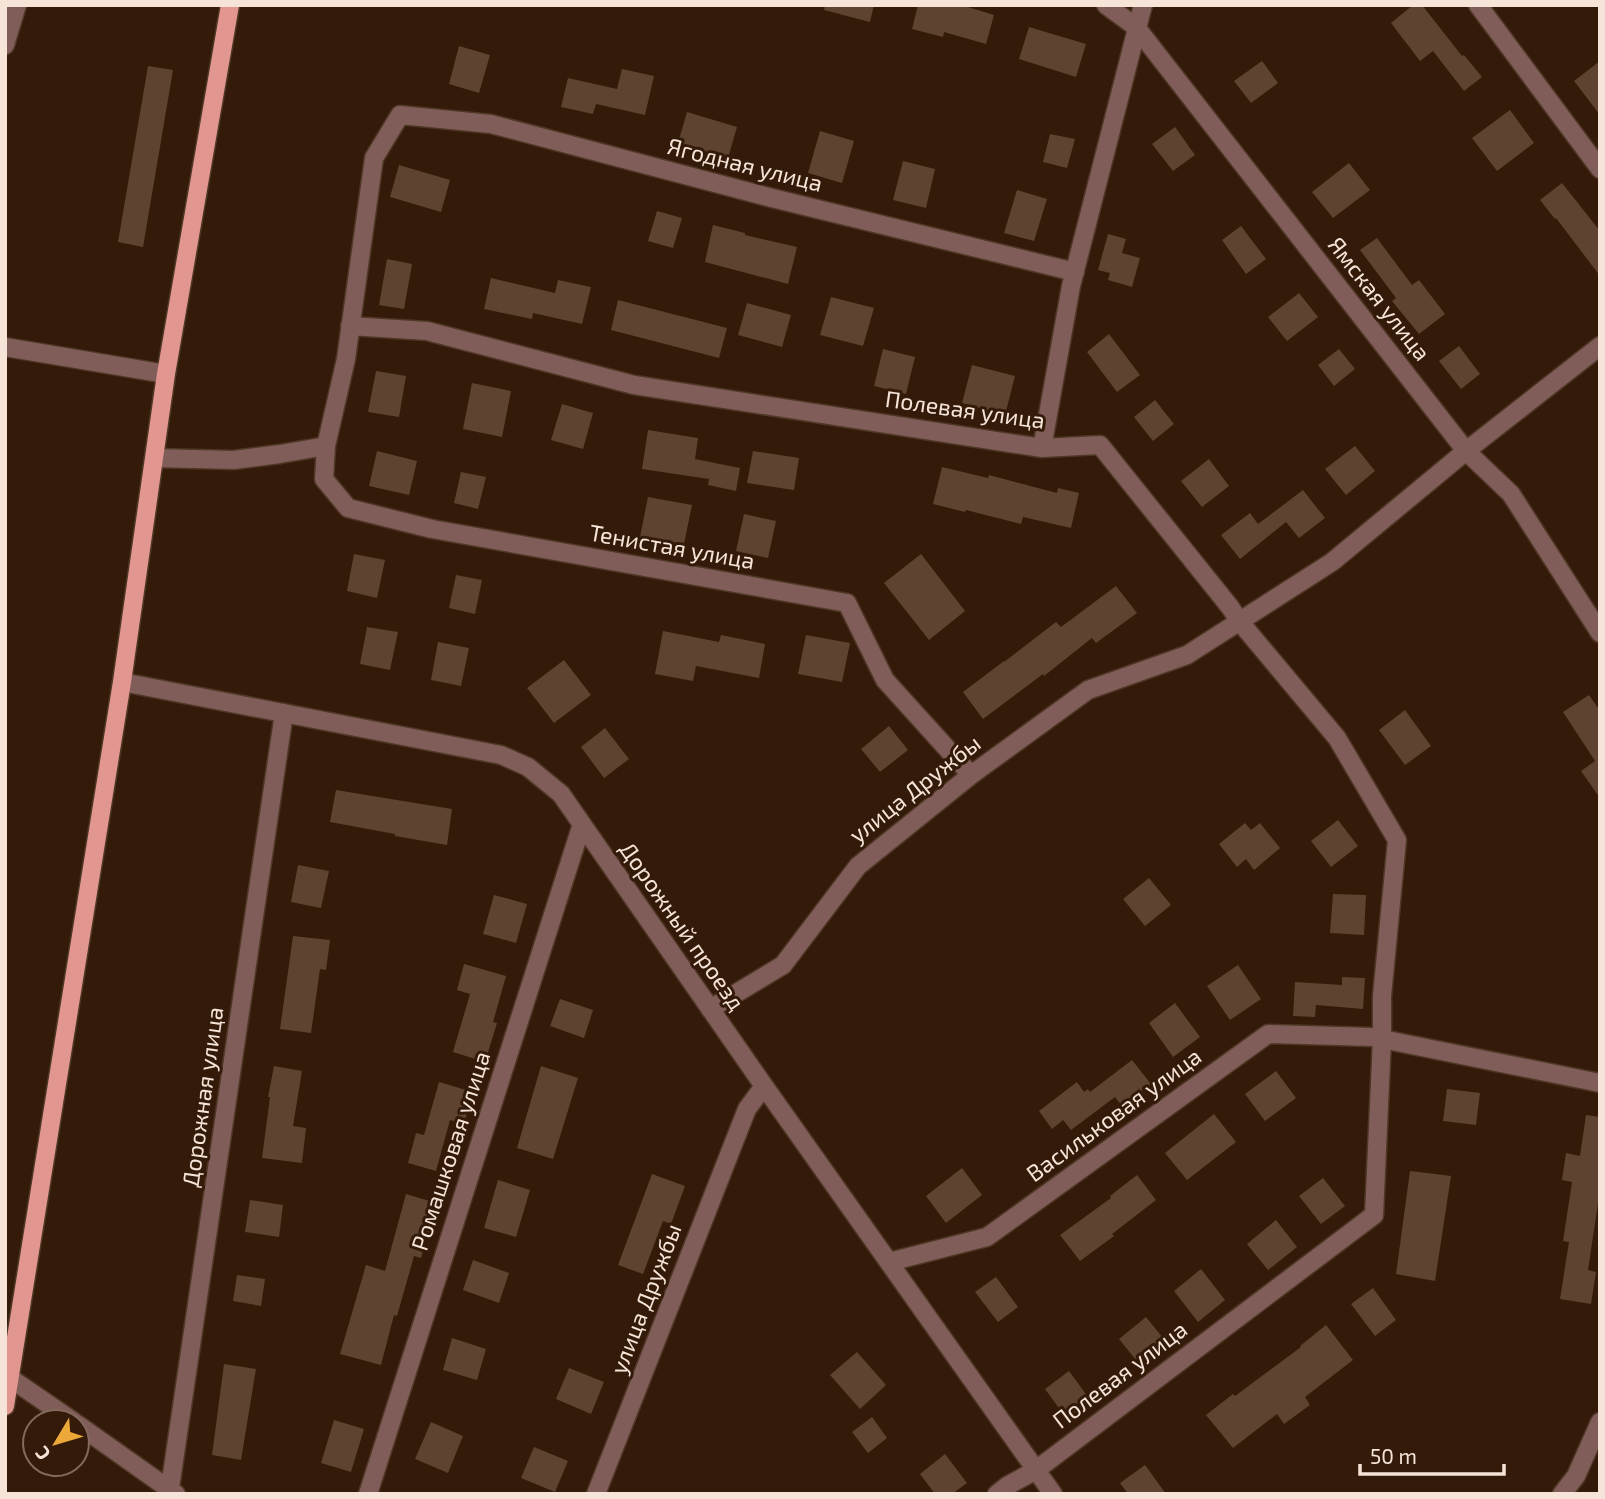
<svg xmlns="http://www.w3.org/2000/svg" width="1605" height="1499" font-family="'Exo 2',sans-serif">
  <rect width="100%" height="100%" fill="#341b09"/>
  <path fill="#5d4330" d="M 825,5 L 874,5 L 870,22 L 824,10 Z
    M 918,5 L 961,5 L 994,15 L 986,44 L 944,32 L 943,37 L 912,29 Z
    M 1413,5 L 1422,5 L 1462,56 L 1464,55 L 1482,77 L 1464,91 L 1433,51 L 1420,61 L 1391,23 Z
    M 1029,27 L 1086,44 L 1076,77 L 1019,59 Z
    M 459,46 L 490,55 L 479,93 L 449,84 Z
    M 1262,61 L 1278,83 L 1251,103 L 1234,81 Z
    M 1600,61 L 1600,115 L 1574,81 Z
    M 148,66 L 173,70 L 143,247 L 118,242 Z
    M 622,69 L 654,76 L 645,115 L 596,104 L 593,114 L 561,107 L 568,78 L 617,89 Z
    M 1510,110 L 1534,143 L 1497,171 L 1472,138 Z
    M 687,112 L 737,127 L 728,158 L 678,143 Z
    M 1175,127 L 1195,155 L 1173,171 L 1152,144 Z
    M 820,131 L 854,141 L 842,183 L 808,173 Z
    M 1050,134 L 1075,139 L 1067,168 L 1043,162 Z
    M 903,161 L 935,169 L 926,208 L 893,200 Z
    M 1349,163 L 1370,190 L 1333,218 L 1312,192 Z
    M 399,165 L 450,180 L 441,212 L 390,197 Z
    M 1562,183 L 1600,231 L 1600,276 L 1556,218 L 1555,219 L 1540,200 Z
    M 1017,190 L 1047,199 L 1034,241 L 1004,233 Z
    M 657,211 L 682,218 L 673,248 L 648,241 Z
    M 713,225 L 745,233 L 745,235 L 797,247 L 788,284 L 705,262 Z
    M 1241,226 L 1266,259 L 1246,274 L 1222,240 Z
    M 1108,234 L 1126,239 L 1122,253 L 1140,258 L 1132,287 L 1108,280 L 1110,273 L 1098,270 Z
    M 1377,238 L 1412,285 L 1419,280 L 1445,314 L 1419,334 L 1392,301 L 1396,298 L 1360,250 Z
    M 387,259 L 412,264 L 404,309 L 379,305 Z
    M 491,278 L 555,293 L 558,280 L 591,287 L 582,324 L 533,313 L 532,319 L 484,309 Z
    M 1299,293 L 1318,317 L 1287,341 L 1268,317 Z
    M 831,297 L 874,308 L 863,346 L 820,335 Z
    M 618,300 L 727,328 L 719,358 L 611,330 Z
    M 747,303 L 791,315 L 782,347 L 738,335 Z
    M 1109,334 L 1140,375 L 1117,392 L 1087,352 Z
    M 1459,346 L 1480,374 L 1461,389 L 1439,361 Z
    M 883,349 L 915,357 L 906,394 L 874,386 Z
    M 1339,349 L 1355,369 L 1334,386 L 1318,365 Z
    M 972,365 L 1015,376 L 1005,415 L 962,403 Z
    M 376,371 L 406,376 L 399,417 L 368,412 Z
    M 472,383 L 511,391 L 502,437 L 463,429 Z
    M 1155,400 L 1174,424 L 1153,441 L 1134,417 Z
    M 562,404 L 593,413 L 583,449 L 551,440 Z
    M 648,430 L 698,438 L 695,459 L 740,468 L 736,491 L 708,485 L 709,479 L 642,469 Z
    M 1355,446 L 1375,471 L 1346,495 L 1325,469 Z
    M 377,451 L 417,461 L 409,495 L 369,486 Z
    M 753,451 L 799,458 L 794,490 L 747,483 Z
    M 1209,459 L 1229,486 L 1202,507 L 1181,481 Z
    M 942,467 L 988,478 L 989,475 L 1057,493 L 1058,488 L 1079,493 L 1071,528 L 1023,517 L 1021,524 L 966,510 L 965,512 L 933,504 Z
    M 461,472 L 486,477 L 478,509 L 454,503 Z
    M 1303,490 L 1325,518 L 1299,538 L 1286,522 L 1240,559 L 1221,535 L 1250,513 L 1258,524 Z
    M 648,497 L 692,505 L 684,544 L 640,537 Z
    M 744,514 L 776,521 L 768,558 L 736,551 Z
    M 354,554 L 385,560 L 377,598 L 347,591 Z
    M 921,554 L 965,611 L 929,640 L 884,583 Z
    M 456,575 L 482,580 L 475,614 L 449,608 Z
    M 1116,586 L 1137,613 L 1096,643 L 1092,638 L 1044,676 L 1043,674 L 983,719 L 963,692 L 1004,661 L 1004,662 L 1056,622 L 1061,627 Z
    M 367,627 L 398,632 L 390,670 L 360,664 Z
    M 663,631 L 719,642 L 721,635 L 765,644 L 759,678 L 696,666 L 693,681 L 655,674 Z
    M 806,635 L 850,643 L 842,682 L 798,674 Z
    M 438,642 L 469,648 L 461,686 L 431,680 Z
    M 564,660 L 591,695 L 554,723 L 527,688 Z
    M 1589,695 L 1600,711 L 1600,798 L 1581,771 L 1595,761 L 1563,712 Z
    M 1405,710 L 1431,746 L 1405,765 L 1379,730 Z
    M 889,726 L 908,750 L 880,772 L 861,749 Z
    M 605,728 L 629,759 L 604,778 L 581,747 Z
    M 336,790 L 452,809 L 447,845 L 395,836 L 395,834 L 330,822 Z
    M 1338,820 L 1358,846 L 1331,867 L 1311,841 Z
    M 1245,823 L 1251,830 L 1260,823 L 1280,848 L 1254,870 L 1246,859 L 1237,867 L 1219,844 Z
    M 298,865 L 329,871 L 321,908 L 291,902 Z
    M 1149,878 L 1171,905 L 1145,926 L 1123,899 Z
    M 1333,894 L 1366,895 L 1364,935 L 1330,933 Z
    M 494,895 L 527,904 L 516,943 L 483,934 Z
    M 293,936 L 330,940 L 326,970 L 320,969 L 311,1033 L 280,1029 Z
    M 464,964 L 506,976 L 493,1022 L 497,1023 L 485,1062 L 453,1052 L 470,994 L 457,990 Z
    M 1238,965 L 1261,999 L 1230,1020 L 1207,986 Z
    M 1342,977 L 1365,978 L 1363,1009 L 1316,1005 L 1315,1017 L 1293,1016 L 1295,982 L 1342,985 Z
    M 560,999 L 593,1010 L 584,1038 L 550,1026 Z
    M 1175,1003 L 1200,1037 L 1173,1057 L 1149,1023 Z
    M 1132,1060 L 1151,1084 L 1122,1106 L 1115,1097 L 1071,1130 L 1063,1120 L 1052,1129 L 1039,1111 L 1077,1082 L 1084,1092 L 1088,1089 L 1090,1092 Z
    M 274,1066 L 302,1071 L 293,1126 L 306,1128 L 302,1163 L 262,1158 L 270,1097 L 268,1097 Z
    M 541,1066 L 578,1078 L 553,1159 L 517,1148 Z
    M 1276,1071 L 1296,1098 L 1265,1121 L 1245,1094 Z
    M 439,1082 L 473,1092 L 464,1124 L 450,1120 L 436,1171 L 408,1163 L 416,1133 L 424,1135 Z
    M 1447,1089 L 1480,1093 L 1476,1125 L 1443,1121 Z
    M 1214,1114 L 1236,1142 L 1187,1180 L 1165,1153 Z
    M 1586,1115 L 1600,1117 L 1600,1190 L 1588,1270 L 1596,1272 L 1591,1304 L 1560,1299 L 1569,1242 L 1563,1241 L 1572,1182 L 1562,1180 L 1566,1153 L 1580,1156 Z
    M 962,1168 L 982,1195 L 946,1223 L 926,1196 Z
    M 1410,1171 L 1451,1176 L 1435,1281 L 1396,1274 Z
    M 652,1174 L 685,1186 L 671,1224 L 663,1221 L 643,1274 L 618,1265 Z
    M 1137,1175 L 1156,1200 L 1112,1234 L 1114,1236 L 1080,1261 L 1060,1235 L 1111,1198 L 1110,1196 Z
    M 1323,1178 L 1345,1206 L 1321,1224 L 1299,1196 Z
    M 498,1180 L 530,1190 L 516,1237 L 484,1228 Z
    M 406,1194 L 436,1203 L 421,1258 L 414,1256 L 397,1316 L 394,1315 L 381,1365 L 340,1354 L 366,1265 L 385,1271 Z
    M 250,1200 L 283,1205 L 279,1237 L 245,1232 Z
    M 1276,1220 L 1297,1247 L 1268,1270 L 1247,1244 Z
    M 473,1260 L 509,1273 L 499,1303 L 463,1290 Z
    M 1201,1269 L 1225,1300 L 1198,1322 L 1174,1291 Z
    M 237,1275 L 265,1279 L 261,1306 L 233,1301 Z
    M 996,1277 L 1018,1307 L 998,1322 L 975,1292 Z
    M 1373,1288 L 1396,1320 L 1375,1336 L 1351,1304 Z
    M 1146,1317 L 1167,1343 L 1140,1365 L 1119,1339 Z
    M 1326,1325 L 1353,1360 L 1305,1397 L 1310,1405 L 1284,1424 L 1277,1414 L 1233,1448 L 1206,1415 L 1233,1394 L 1235,1396 L 1301,1347 L 1300,1346 Z
    M 452,1338 L 486,1349 L 477,1380 L 443,1370 Z
    M 857,1352 L 886,1385 L 860,1409 L 830,1375 Z
    M 224,1364 L 256,1369 L 241,1460 L 212,1455 Z
    M 569,1368 L 604,1382 L 591,1414 L 556,1399 Z
    M 1069,1371 L 1091,1401 L 1067,1419 L 1045,1389 Z
    M 872,1417 L 887,1438 L 868,1453 L 852,1432 Z
    M 334,1420 L 364,1429 L 351,1472 L 321,1463 Z
    M 431,1422 L 463,1436 L 448,1473 L 415,1459 Z
    M 534,1447 L 568,1461 L 555,1492 L 521,1478 Z
    M 945,1454 L 967,1483 L 952,1494 L 935,1494 L 920,1474 Z
    M 1145,1465 L 1166,1494 L 1128,1494 L 1120,1483 Z"/>
  <g fill="none" stroke-linecap="round" stroke-linejoin="round">
    <defs>
      <path id="minor" d="M 1106,5 L 1136,27 L 1466,451 L 1511,494 L 1600,633
        M 1478,5 L 1600,169
        M 5,45 L 17,5
        M 350,326 L 427,331 L 634,385 L 1042,448 L 1100,445 L 1230,607 L 1240,622 L 1337,738 L 1397,840 L 1382,996 L 1382,1039 L 1374,1215 L 1036,1470 L 1007,1486 L 997,1494
        M 5,347 L 166,374
        M 326,446 L 324,479 L 348,508 L 432,529 L 847,603 L 885,680 L 971,775
        M 1042,448 L 1071,286 L 1143,5
        M 154,458 L 234,460 L 280,454 L 326,446 L 346,359 L 374,158 L 400,115 L 491,124 L 772,198 L 1075,272
        M 122,682 L 501,755 L 528,767 L 561,794 L 764,1086 L 1053,1494
        M 710,1009 L 783,965 L 858,866 L 971,775 L 1088,690 L 1187,655 L 1332,562 L 1466,451 L 1600,346
        M 889,1262 L 987,1237 L 1268,1034 L 1372,1037 L 1600,1083
        M 5,1377 L 10,1378 L 74,1422
        M 77,1424 L 176,1494
        M 170,1488 L 284,713
        M 368,1494 L 582,824
        M 596,1494 L 747,1109 L 764,1086
        M 1562,1494 L 1576,1476 L 1600,1422"/>
      <path id="major" d="M 5,1406 L 122,682 L 166,374 L 230,5"/>
    </defs>
    <use href="#minor" stroke="#4f3726" stroke-width="21"/>
    <use href="#major" stroke="#4f3726" stroke-width="21"/>
    <use href="#minor" stroke="#815d59" stroke-width="18"/>
    <use href="#major" stroke="#e19690" stroke-width="18"/>
  </g>
  <g text-anchor="middle" stroke-width="6" stroke-linejoin="round" paint-order="stroke">
    <g font-size="23" fill="#f6e4d9" stroke="#341b09">
      <text transform="translate(745 165) rotate(14)" y="8">Ягодная улица</text>
      <text transform="translate(1379 299) rotate(52)" y="8">Ямская улица</text>
      <text transform="translate(965 410) rotate(8)" y="8">Полевая улица</text>
      <text transform="translate(672 547) rotate(10)" y="8">Тенистая улица</text>
      <text transform="translate(915 789) rotate(-38)" y="8">улица Дружбы</text>
      <text transform="translate(682 926) rotate(55)" y="8">Дорожный проезд</text>
      <text transform="translate(203 1097) rotate(-82)" y="8">Дорожная улица</text>
      <text transform="translate(1114 1115) rotate(-36)" y="8">Васильковая улица</text>
      <text transform="translate(451 1151) rotate(-72)" y="8">Ромашковая улица</text>
      <text transform="translate(646 1299) rotate(-69)" y="8">улица Дружбы</text>
      <text transform="translate(1120 1375) rotate(-37)" y="8">Полевая улица</text>
    </g>
  </g>
  <rect width="1605" height="1499" fill="none" stroke="#f6e4d9" stroke-width="14"/>
  <g transform="translate(56 1443) rotate(232)"><circle r="33" fill="#341b09" stroke="#826b5c" stroke-width="2"/>
  <path d="M0-5L12 26L0 18L-12 26Z" fill="#eca93a"/>
  <text y="-10" font-size="19" font-weight="bold" text-anchor="middle" fill="#f6e4d9">С</text>
  </g>
  <path d="M1360 1464v10h144v-10" fill="none" stroke="#f6e4d9" stroke-width="3.5"/>
  <text x="1370" y="1464" font-size="21" fill="#f6e4d9" stroke="#341b09" stroke-width="5" paint-order="stroke">50 m</text>
</svg>
